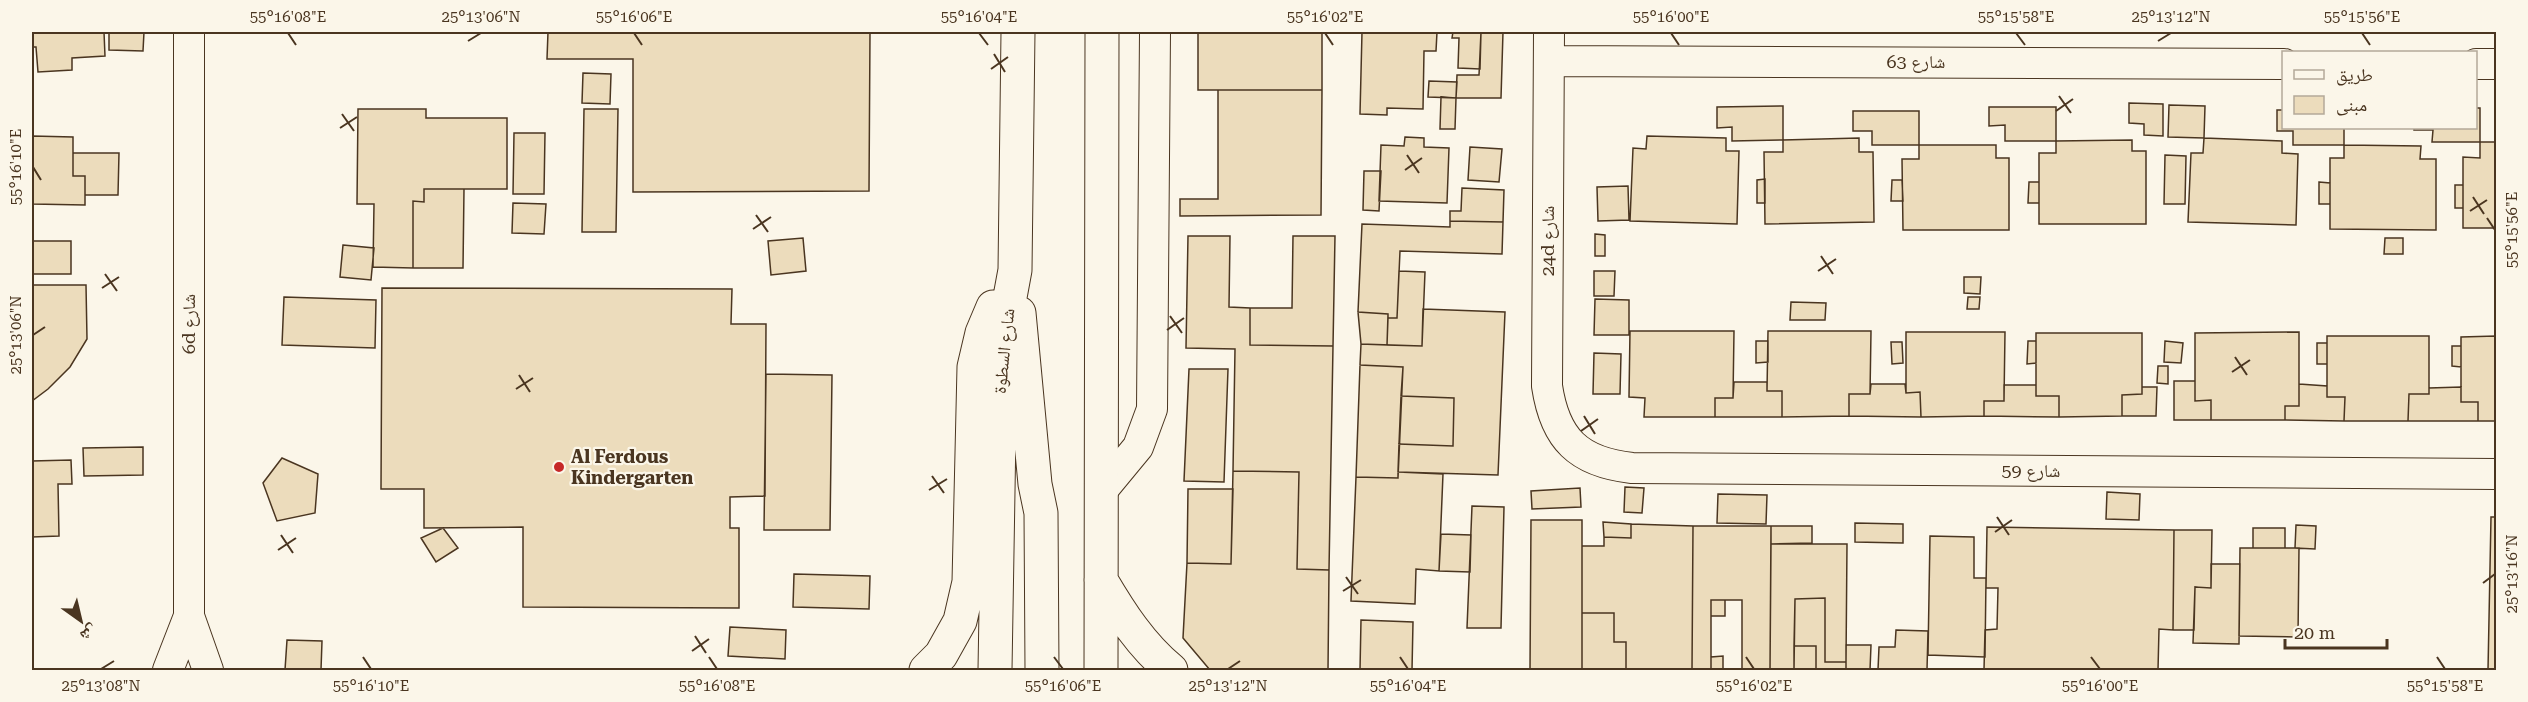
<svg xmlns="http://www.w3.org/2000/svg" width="2528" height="702" font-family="'Roboto Serif','Noto Naskh Arabic',serif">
  <rect width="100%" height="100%" fill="#fbf6e9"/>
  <path fill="#ecdcbc" stroke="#4a3520" stroke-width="1.5" d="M 32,32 L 104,32 L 105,56 L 72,58 L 72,70 L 38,72 L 36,47 L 32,47 Z
    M 109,32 L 144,32 L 143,51 L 109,50 Z
    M 548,32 L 870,32 L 869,191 L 633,192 L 633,59 L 547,59 Z
    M 1198,32 L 1322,32 L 1322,90 L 1198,90 Z
    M 1362,32 L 1437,32 L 1436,51 L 1424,51 L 1423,109 L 1387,108 L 1387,115 L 1360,114 Z
    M 1453,32 L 1481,32 L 1480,69 L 1458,68 L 1459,38 L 1452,38 Z
    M 1481,32 L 1503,32 L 1501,98 L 1456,98 L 1457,75 L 1479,75 Z
    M 583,73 L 611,74 L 610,104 L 582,103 Z
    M 1429,81 L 1457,82 L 1456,98 L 1428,97 Z
    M 1218,90 L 1322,90 L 1321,215 L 1180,216 L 1180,199 L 1218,199 Z
    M 1441,97 L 1456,98 L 1455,129 L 1440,129 Z
    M 2129,103 L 2163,104 L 2163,136 L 2144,135 L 2144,124 L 2129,123 Z
    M 2169,105 L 2205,106 L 2204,138 L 2168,137 Z
    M 1783,106 L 1783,140 L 1732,141 L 1732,127 L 1717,128 L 1717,107 Z
    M 1989,107 L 2056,107 L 2056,141 L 2005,141 L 2005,125 L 1989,126 Z
    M 2476,108 L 2480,108 L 2480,142 L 2432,142 L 2433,130 L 2414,130 L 2414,128 L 2476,128 Z
    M 358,109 L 426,109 L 426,118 L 507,118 L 507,189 L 424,189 L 424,202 L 413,201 L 413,268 L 373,267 L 374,204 L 357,204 Z
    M 584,109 L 618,109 L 616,232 L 582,232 Z
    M 2277,110 L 2284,110 L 2284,128 L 2344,128 L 2344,145 L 2293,145 L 2293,131 L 2277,131 Z
    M 1853,111 L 1919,111 L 1919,145 L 1872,145 L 1872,131 L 1853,131 Z
    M 514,133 L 545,133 L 544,194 L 513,194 Z
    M 32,136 L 73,137 L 73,176 L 85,176 L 85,205 L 32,204 Z
    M 1647,136 L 1726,138 L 1726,151 L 1739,151 L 1737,224 L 1630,221 L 1633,148 L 1646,149 Z
    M 1405,137 L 1424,138 L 1424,147 L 1449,148 L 1447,203 L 1379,201 L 1381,145 L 1404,146 Z
    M 1859,138 L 1859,152 L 1873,152 L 1874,222 L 1765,224 L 1764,152 L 1783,152 L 1783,140 Z
    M 2204,138 L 2282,141 L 2282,153 L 2298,154 L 2296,225 L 2188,222 L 2191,153 L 2203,153 Z
    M 2132,140 L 2132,151 L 2146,151 L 2146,224 L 2039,224 L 2039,153 L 2056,153 L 2056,141 Z
    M 2480,142 L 2496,142 L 2496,228 L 2463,228 L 2463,157 L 2480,158 Z
    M 1919,145 L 1996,145 L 1996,158 L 2009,158 L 2009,230 L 1903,230 L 1902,159 L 1919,159 Z
    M 2344,145 L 2421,146 L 2420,159 L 2436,159 L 2436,230 L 2330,229 L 2330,158 L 2344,158 Z
    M 1470,147 L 1502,149 L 1499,182 L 1468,180 Z
    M 73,153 L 119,153 L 118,195 L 85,195 L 85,176 L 73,176 Z
    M 2165,155 L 2186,156 L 2185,204 L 2164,204 Z
    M 1364,171 L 1381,171 L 1379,211 L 1363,210 Z
    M 1765,179 L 1765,203 L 1757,203 L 1757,180 Z
    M 1892,180 L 1902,180 L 1903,201 L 1891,201 Z
    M 2029,182 L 2039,182 L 2039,203 L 2028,203 Z
    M 2319,182 L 2330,183 L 2330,204 L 2319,204 Z
    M 2455,185 L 2463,185 L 2463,208 L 2455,208 Z
    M 1628,186 L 1629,220 L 1598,221 L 1597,187 Z
    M 1462,188 L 1504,190 L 1503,222 L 1450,221 L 1450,211 L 1461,211 Z
    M 424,189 L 464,189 L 463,268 L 413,268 L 413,201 L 424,202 Z
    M 513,203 L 546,204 L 544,234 L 512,233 Z
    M 1450,221 L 1503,222 L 1502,254 L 1400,251 L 1397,318 L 1388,318 L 1388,314 L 1358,312 L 1362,224 L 1450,227 Z
    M 1595,234 L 1605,235 L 1605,256 L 1595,256 Z
    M 1188,236 L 1230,236 L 1229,307 L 1250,308 L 1250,345 L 1333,346 L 1329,570 L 1297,569 L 1299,472 L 1233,471 L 1235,349 L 1186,348 Z
    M 1293,236 L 1335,236 L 1333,346 L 1250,345 L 1250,308 L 1292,308 Z
    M 803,238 L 806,271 L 771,275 L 768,241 Z
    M 2385,238 L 2403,238 L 2403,254 L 2384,254 Z
    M 32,241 L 71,241 L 71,274 L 32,274 Z
    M 343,245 L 374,248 L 371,280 L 340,277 Z
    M 1399,271 L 1425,272 L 1422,346 L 1387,345 L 1388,318 L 1397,318 Z
    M 1594,271 L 1615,271 L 1614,296 L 1594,296 Z
    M 1964,277 L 1981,277 L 1980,294 L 1964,293 Z
    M 32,285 L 86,285 L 87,339 L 70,367 L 48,389 L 32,401 Z
    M 382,288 L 732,289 L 731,324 L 766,324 L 765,496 L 730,497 L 730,528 L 739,528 L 739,608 L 523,607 L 523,527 L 424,528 L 424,489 L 381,489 Z
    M 284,297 L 376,300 L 375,348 L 282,345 Z
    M 1968,297 L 1980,297 L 1979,309 L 1967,309 Z
    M 1595,299 L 1629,300 L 1629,335 L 1594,335 Z
    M 1791,302 L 1826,303 L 1825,320 L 1790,320 Z
    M 1423,309 L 1505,312 L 1498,475 L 1398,472 L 1399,444 L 1453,446 L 1454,398 L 1401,396 L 1403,367 L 1360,365 L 1361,344 L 1422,346 Z
    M 1358,312 L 1388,314 L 1387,345 L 1361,344 Z
    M 1630,331 L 1734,331 L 1733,398 L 1715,398 L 1715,417 L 1644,417 L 1645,398 L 1629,397 Z
    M 1768,331 L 1871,331 L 1870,394 L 1849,394 L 1849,416 L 1782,417 L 1782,391 L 1767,391 Z
    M 1906,332 L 2005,332 L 2004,401 L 1984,401 L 1984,416 L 1921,417 L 1920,392 L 1906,393 Z
    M 2299,332 L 2299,406 L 2285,406 L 2285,420 L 2211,420 L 2211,400 L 2195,401 L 2195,333 Z
    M 2036,333 L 2142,333 L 2142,394 L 2122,395 L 2122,416 L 2059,417 L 2059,396 L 2036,396 Z
    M 2327,336 L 2429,336 L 2429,394 L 2409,394 L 2408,421 L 2344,421 L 2345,397 L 2327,397 Z
    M 2496,336 L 2496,421 L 2478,421 L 2478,402 L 2461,402 L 2461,337 Z
    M 1756,341 L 1768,341 L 1768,362 L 1756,363 Z
    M 2028,341 L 2036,341 L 2036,363 L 2027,364 Z
    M 2165,341 L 2183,343 L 2181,363 L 2164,362 Z
    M 1891,342 L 1902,342 L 1903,363 L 1892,364 Z
    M 2317,343 L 2327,343 L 2327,364 L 2317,364 Z
    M 2452,346 L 2461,346 L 2461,367 L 2452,366 Z
    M 1594,353 L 1621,354 L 1620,394 L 1593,394 Z
    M 1360,365 L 1403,367 L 1398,478 L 1356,477 Z
    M 2158,366 L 2168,366 L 2168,384 L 2157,383 Z
    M 1189,369 L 1228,369 L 1224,482 L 1184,481 Z
    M 766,374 L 832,375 L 830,530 L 764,530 Z
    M 2174,381 L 2195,381 L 2195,401 L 2211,400 L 2211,420 L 2174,420 Z
    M 1734,382 L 1767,382 L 1767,391 L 1782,391 L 1782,417 L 1715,417 L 1715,398 L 1733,398 Z
    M 1871,384 L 1905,384 L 1906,393 L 1920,392 L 1921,417 L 1849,416 L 1849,394 L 1870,394 Z
    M 2299,384 L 2327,386 L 2327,397 L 2345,397 L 2344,421 L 2285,420 L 2285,406 L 2299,406 Z
    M 2004,385 L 2036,385 L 2036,396 L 2059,396 L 2059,417 L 1984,416 L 1984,401 L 2004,401 Z
    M 2142,387 L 2157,387 L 2156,416 L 2122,416 L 2122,395 L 2142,394 Z
    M 2461,387 L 2461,402 L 2478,402 L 2478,421 L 2408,421 L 2409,394 L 2429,394 L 2429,388 Z
    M 1401,396 L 1454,398 L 1453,446 L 1399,444 Z
    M 143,447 L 143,475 L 84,476 L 83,448 Z
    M 282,458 L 318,474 L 315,513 L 277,521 L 263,483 Z
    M 71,460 L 72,484 L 58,484 L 59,536 L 32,537 L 32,461 Z
    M 1233,471 L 1299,472 L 1297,569 L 1329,570 L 1328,670 L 1210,670 L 1183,638 L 1187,563 L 1231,564 Z
    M 1398,472 L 1443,474 L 1439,571 L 1416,569 L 1415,604 L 1351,601 L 1356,477 L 1398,478 Z
    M 1625,487 L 1644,488 L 1642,513 L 1624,512 Z
    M 1580,488 L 1581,507 L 1532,509 L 1531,491 Z
    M 1188,489 L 1233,489 L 1231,564 L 1187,563 Z
    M 2107,492 L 2140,494 L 2139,520 L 2106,519 Z
    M 1718,494 L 1767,495 L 1766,524 L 1717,523 Z
    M 1472,506 L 1504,507 L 1501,628 L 1467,628 Z
    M 2491,517 L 2496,517 L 2496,670 L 2488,670 Z
    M 1531,520 L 1582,520 L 1582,670 L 1530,670 Z
    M 1603,522 L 1631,524 L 1631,538 L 1604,537 Z
    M 1855,523 L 1903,524 L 1903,543 L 1855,542 Z
    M 1631,524 L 1693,526 L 1692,670 L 1626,670 L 1626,642 L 1614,642 L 1614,613 L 1582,613 L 1582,546 L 1604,546 L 1604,537 L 1631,538 Z
    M 2296,525 L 2316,526 L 2315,549 L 2295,548 Z
    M 1693,526 L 1771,526 L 1770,670 L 1742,670 L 1742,600 L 1711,600 L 1711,670 L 1692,670 Z
    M 1771,526 L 1812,526 L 1812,543 L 1771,544 Z
    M 1987,527 L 2174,530 L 2173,630 L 2159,629 L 2158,670 L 1984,670 L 1985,630 L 1997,629 L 1998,588 L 1986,588 Z
    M 443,528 L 458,548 L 436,562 L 421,538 Z
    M 2253,528 L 2285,528 L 2285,548 L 2253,548 Z
    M 2174,530 L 2212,530 L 2211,588 L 2195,587 L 2194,630 L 2173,630 Z
    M 1441,534 L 1471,535 L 1470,572 L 1439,571 Z
    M 1930,536 L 1974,537 L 1974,578 L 1986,578 L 1985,657 L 1928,655 Z
    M 1771,544 L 1847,544 L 1846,662 L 1825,662 L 1825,598 L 1795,599 L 1794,670 L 1770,670 Z
    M 2240,548 L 2299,548 L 2298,637 L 2239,636 Z
    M 2211,564 L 2240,564 L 2239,644 L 2193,643 L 2195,587 L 2211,588 Z
    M 794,574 L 870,576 L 869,609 L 793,607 Z
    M 1825,598 L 1825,662 L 1846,662 L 1846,670 L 1816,670 L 1816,646 L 1794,646 L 1795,599 Z
    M 1711,600 L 1725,600 L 1725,616 L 1711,616 Z
    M 1582,613 L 1614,613 L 1614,642 L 1626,642 L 1626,670 L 1582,670 Z
    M 1361,620 L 1413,622 L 1412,670 L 1360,670 Z
    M 730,627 L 786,630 L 785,659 L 728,656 Z
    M 1896,630 L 1928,631 L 1927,670 L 1878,670 L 1879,647 L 1895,647 Z
    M 287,640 L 322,641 L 321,670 L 285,670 Z
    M 1846,645 L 1871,645 L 1870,670 L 1846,670 Z
    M 1794,646 L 1816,646 L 1816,670 L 1794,670 Z
    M 1723,656 L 1723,670 L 1711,670 L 1711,657 Z"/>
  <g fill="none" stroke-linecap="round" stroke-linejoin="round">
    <defs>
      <path id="minor" d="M 1549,32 L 1547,386 C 1555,439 1578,462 1632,468 L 2496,474
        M 1549,61 L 2284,64
        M 2476,64 L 2496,64
        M 1100,493 L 1138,447 L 1152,409 L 1155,32
        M 189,616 L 208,670
        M 168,670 L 189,616 L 189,32"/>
      <path id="secondary" d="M 1019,313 L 1035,484 L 1041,513 L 1042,670
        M 1101,580 C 1121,614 1141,645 1171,670
        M 926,670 L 941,655 L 960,621 L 969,582 L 974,367 L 982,333 L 993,307
        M 995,670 L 1000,373 L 1003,335 L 1015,270 L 1018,32
        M 1101,670 L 1102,32"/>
    </defs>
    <use href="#minor" stroke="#4a3520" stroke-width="32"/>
    <use href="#secondary" stroke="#4a3520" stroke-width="35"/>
    <use href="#minor" stroke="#fbf6e9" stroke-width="30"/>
    <use href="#secondary" stroke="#fbf6e9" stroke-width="33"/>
  </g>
  <path fill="none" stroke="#4a3520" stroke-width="2" d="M 288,33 L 296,45M 634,33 L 642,45M 979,33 L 988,45M 1325,33 L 1333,45M 1671,33 L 1679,45M 2016,33 L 2025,45M 2362,33 L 2370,45M 468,41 L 481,33M 2158,41 L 2171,33M 994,54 L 1005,72M 991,69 L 1008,57M 2059,96 L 2071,113M 2056,111 L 2073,99M 342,114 L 354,131M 340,128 L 357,117M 1407,155 L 1419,173M 33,167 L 41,180M 1405,170 L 1422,158M 2473,197 L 2484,214M 2470,211 L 2487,200M 756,215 L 768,232M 2487,218 L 2495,230M 753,229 L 771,217M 1821,256 L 1833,274M 1818,271 L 1836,259M 105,274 L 117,291M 102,288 L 119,277M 1170,316 L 1182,333M 1167,330 L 1184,318M 33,335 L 45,327M 2235,357 L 2247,375M 2232,372 L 2250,360M 519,375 L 530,392M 516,389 L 533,378M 1584,416 L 1595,434M 1581,431 L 1598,419M 932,476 L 944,493M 929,490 L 947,479M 1997,517 L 2009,535M 1995,532 L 2012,520M 281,535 L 293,553M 278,550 L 296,538M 1346,577 L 1358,594M 2483,583 L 2495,574M 1343,591 L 1361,580M 695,636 L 706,653M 692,651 L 709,639M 363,657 L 371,669M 709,657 L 717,669M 1054,657 L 1063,669M 1400,657 L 1408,669M 1746,657 L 1754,669M 2091,657 L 2100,669M 2437,657 L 2445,669M 101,669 L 114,661M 1228,669 L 1240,661"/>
  <circle fill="#c62828" stroke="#fbf6e9" stroke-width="2" cx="559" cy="467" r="6"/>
  <g text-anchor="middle" stroke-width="4.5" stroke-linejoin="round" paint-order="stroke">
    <g font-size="18" fill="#4a3520" stroke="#fbf6e9">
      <text x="1916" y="68">شارع 63</text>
      <text transform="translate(1548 241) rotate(-90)" y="6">24d شارع</text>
      <text transform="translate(189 324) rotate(-90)" y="6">6d شارع</text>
      <text transform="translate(1004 351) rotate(-84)" y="6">شارع السطوة</text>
      <text x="2031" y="477">شارع 59</text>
    </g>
    <g font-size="18" font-weight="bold" fill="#4a3520" stroke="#fbf6e9" text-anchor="start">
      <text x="571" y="463">Al Ferdous<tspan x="571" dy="21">Kindergarten</tspan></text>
    </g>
  </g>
  <rect width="2528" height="702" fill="none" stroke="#fbf6e9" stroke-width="66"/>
  <rect x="2282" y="51" width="195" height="78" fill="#fbf6e9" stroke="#b4a999" stroke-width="1.5"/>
  <rect x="2294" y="70" width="30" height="9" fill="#fbf6e9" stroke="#b4a999" stroke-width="1.5"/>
  <text x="2336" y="81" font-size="18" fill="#4a3520">طريق</text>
  <rect x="2294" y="96" width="30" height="18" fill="#ecdcbc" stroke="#b4a999" stroke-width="1.5"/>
  <text x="2336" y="111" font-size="18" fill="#4a3520">مبنى</text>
  <g transform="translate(81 621) rotate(146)" stroke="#fbf6e9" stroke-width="4.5" paint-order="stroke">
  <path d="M0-4.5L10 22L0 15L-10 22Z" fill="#4a3520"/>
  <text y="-9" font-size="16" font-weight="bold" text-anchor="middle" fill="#4a3520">ش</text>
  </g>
  <path d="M2285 639v9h102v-9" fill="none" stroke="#4a3520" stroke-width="3"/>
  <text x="2294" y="639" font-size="18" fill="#4a3520" stroke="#fbf6e9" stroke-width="4.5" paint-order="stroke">20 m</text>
  <rect x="33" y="33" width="2462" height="636" fill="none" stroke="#4a3520" stroke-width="2"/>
  <g font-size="15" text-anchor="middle" fill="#4a3520">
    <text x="288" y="22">55°16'08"E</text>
    <text x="481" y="22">25°13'06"N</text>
    <text x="634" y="22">55°16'06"E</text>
    <text x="979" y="22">55°16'04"E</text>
    <text x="1325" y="22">55°16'02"E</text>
    <text x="1671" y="22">55°16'00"E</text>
    <text x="2016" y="22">55°15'58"E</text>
    <text x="2171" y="22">25°13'12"N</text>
    <text x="2362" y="22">55°15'56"E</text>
    <text transform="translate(16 167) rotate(-90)" y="5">55°16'10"E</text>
    <text transform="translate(2512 230) rotate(-90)" y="5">55°15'56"E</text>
    <text transform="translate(16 335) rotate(-90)" y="5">25°13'06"N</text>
    <text transform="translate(2512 574) rotate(-90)" y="5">25°13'16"N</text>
    <text x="101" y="691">25°13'08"N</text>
    <text x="371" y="691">55°16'10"E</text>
    <text x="717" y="691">55°16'08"E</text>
    <text x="1063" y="691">55°16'06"E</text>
    <text x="1228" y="691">25°13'12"N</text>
    <text x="1408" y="691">55°16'04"E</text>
    <text x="1754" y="691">55°16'02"E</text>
    <text x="2100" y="691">55°16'00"E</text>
    <text x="2445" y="691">55°15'58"E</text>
  </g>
</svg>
